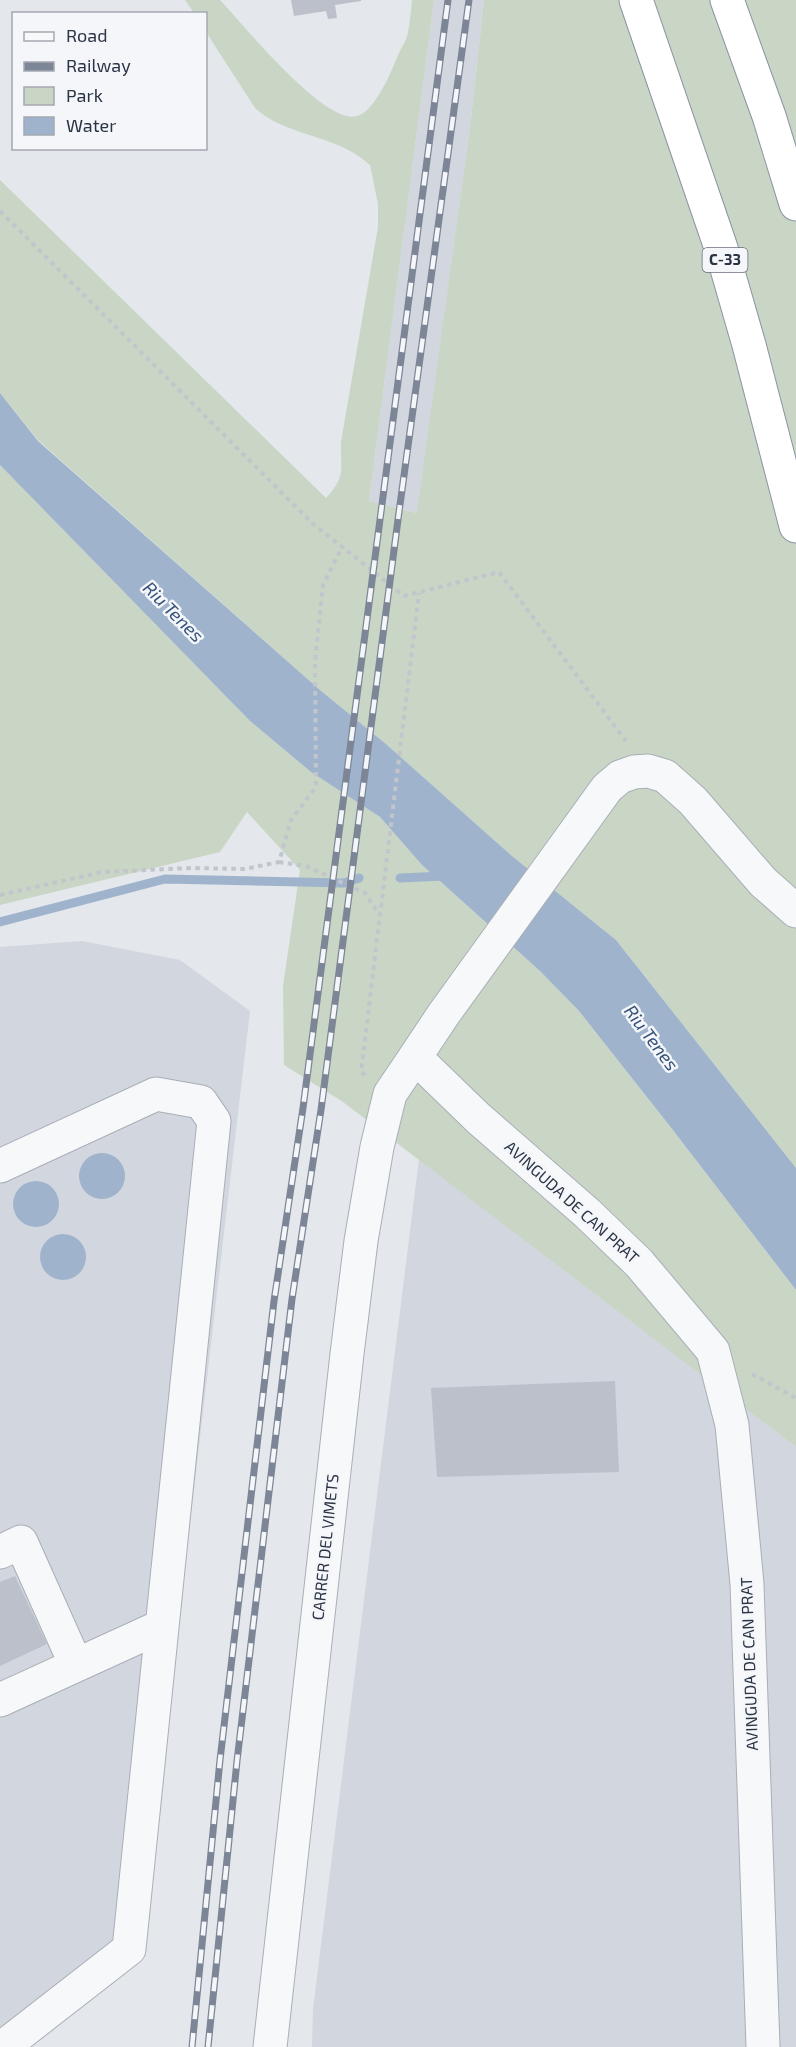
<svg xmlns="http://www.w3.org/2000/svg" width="796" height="2047" font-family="'Exo 2',sans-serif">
  <rect width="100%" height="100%" fill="#e4e7ec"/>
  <path fill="#d2d6de" d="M 434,0 L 484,0 L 470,128 L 418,513 L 369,501 Z
    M 82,941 L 180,960 L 250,1011 L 139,1959 L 0,2047 L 0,947 Z
    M 419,1159 L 796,1447 L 796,2047 L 312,2047 L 313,2009 Z"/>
  <path fill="#c9d6c5" d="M 185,0 L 220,0 C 242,23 325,126 357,116 C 369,113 378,96 384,86 C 390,75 394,64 399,53 C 402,46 407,40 408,32 C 410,22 411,10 412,0 L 434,0 L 369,501 L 417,513 L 470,128 L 484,0 L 796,0 L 796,1168 L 616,940 L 512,856 L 386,744 L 320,690 L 38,440 L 0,393 L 0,180 L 326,498 C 347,476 340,468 341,442 L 378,227 L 378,204 L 370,165 C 335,133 288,138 255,108 L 206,32 L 206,14 L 194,13 Z
    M 0,465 L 250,721 L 311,772 L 380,817 L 422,865 L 540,971 L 579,1011 L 669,1125 L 796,1290 L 796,1447 L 343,1102 L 284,1065 L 283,986 L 300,870 L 247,812 L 220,852 L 0,905 Z"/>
  <path fill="#9fb4cc" d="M 0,393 L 38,441 L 320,690 L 386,744 L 512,856 L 616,940 L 796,1168 L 796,1290 L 669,1125 L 579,1011 L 540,971 L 422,865 L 380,817 L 311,772 L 250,721 L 0,465 Z
    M79 1176a23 23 0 1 1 46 0a23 23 0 1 1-46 0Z
    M13 1204a23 23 0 1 1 46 0a23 23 0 1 1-46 0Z
    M40 1257a23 23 0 1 1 46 0a23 23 0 1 1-46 0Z"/>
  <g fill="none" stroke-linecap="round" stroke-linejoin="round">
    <path stroke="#9fb4cc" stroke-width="9" d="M 400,878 L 445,876
      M 0,922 L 165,879 L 344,883 L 359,878"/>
  </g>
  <path fill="#bbc0ca" d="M 291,0 L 361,0 L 361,1 L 335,5 L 337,18 L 328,19 L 326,11 L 294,16 Z
    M 615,1381 L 619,1472 L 437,1477 L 431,1388 Z
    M 15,1576 L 47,1644 L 0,1666 L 0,1582 Z"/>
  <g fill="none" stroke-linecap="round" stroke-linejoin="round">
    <defs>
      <path id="minor" d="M 0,1166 L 156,1094 L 201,1102 L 214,1121 L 129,1949 L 3,2047
        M 0,1552 L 21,1542 L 76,1665
        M 0,1700 L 162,1626
        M 270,2047 L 347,1354 L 361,1241 L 377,1147 L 390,1094 L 415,1057
        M 763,2047 L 747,1584 L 732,1425 L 713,1351 L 639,1263 L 587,1213 L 478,1118 L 415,1057 L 443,1015 L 607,788 L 620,777 L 634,772 L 648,771 L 665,776 L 693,801 L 763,882 L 796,911"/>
      <path id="highway" d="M 636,0 L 721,248 L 749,345 L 796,526
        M 727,0 L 769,116 L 796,204"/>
    </defs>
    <use href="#minor" stroke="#a9aeb7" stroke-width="35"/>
    <use href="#highway" stroke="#8b94a3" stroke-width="35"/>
    <path stroke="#c2c5cb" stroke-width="4" stroke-dasharray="4.5 4.5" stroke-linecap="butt" d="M 0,211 L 312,523 L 404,596 L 499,572 L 626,741
      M 279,862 L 306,866 L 365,893 L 380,916
      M 0,895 L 102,872 L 191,868 L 245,869 L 279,862 L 291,820 L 316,787 L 315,662 L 323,585 L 342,547
      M 365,1075 L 361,1072 L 419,593
      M 752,1374 L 796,1398"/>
    <use href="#minor" stroke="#f7f8fa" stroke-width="33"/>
    <use href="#highway" stroke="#fff" stroke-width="33"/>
    <defs>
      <path id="rail" d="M 192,2047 L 220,1760 L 274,1301 L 303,1108 L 448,0
        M 208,2047 L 237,1761 L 292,1299 L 321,1110 L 399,512 L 469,0"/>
    </defs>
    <use href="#rail" stroke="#7d8696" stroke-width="7"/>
    <use href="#rail" stroke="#f4f6f9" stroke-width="4.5" stroke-dasharray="14" stroke-linecap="butt"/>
  </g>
  <g text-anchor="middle" stroke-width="5" stroke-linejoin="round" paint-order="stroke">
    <rect fill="#f4f6f9" stroke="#676e7b" stroke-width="1.5" x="702.5" y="248" width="45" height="24" rx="4.5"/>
    <g font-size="15" font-weight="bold" fill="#2b3445">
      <text x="725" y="265">C-33</text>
    </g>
    <g font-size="16" fill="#2b3445" stroke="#f4f6f9">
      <text transform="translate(572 1202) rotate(42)" y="6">AVINGUDA DE CAN PRAT</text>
      <text transform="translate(325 1547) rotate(-84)" y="6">CARRER DEL VIMETS</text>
      <text transform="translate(749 1664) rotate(-92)" y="6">AVINGUDA DE CAN PRAT</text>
    </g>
    <g font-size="18" font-style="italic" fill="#34527a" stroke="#f4f6f9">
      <text transform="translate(173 612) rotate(45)" y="6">Riu Tenes</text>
      <text transform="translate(651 1038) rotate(53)" y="6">Riu Tenes</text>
    </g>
  </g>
  <rect x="12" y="12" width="195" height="138" fill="#f4f6f9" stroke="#a4a8b1" stroke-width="1.5"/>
  <rect x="24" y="32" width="30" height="9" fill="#f7f8fa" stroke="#a4a8b1" stroke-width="1.5"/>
  <text x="66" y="42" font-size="18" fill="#2b3445">Road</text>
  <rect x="24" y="62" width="30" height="9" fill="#7d8696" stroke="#a4a8b1" stroke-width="1.5"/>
  <text x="66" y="72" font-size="18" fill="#2b3445">Railway</text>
  <rect x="24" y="87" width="30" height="18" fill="#c9d6c5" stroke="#a4a8b1" stroke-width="1.5"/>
  <text x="66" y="102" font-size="18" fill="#2b3445">Park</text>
  <rect x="24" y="117" width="30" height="18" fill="#9fb4cc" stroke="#a4a8b1" stroke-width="1.5"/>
  <text x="66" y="132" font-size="18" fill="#2b3445">Water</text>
</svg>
